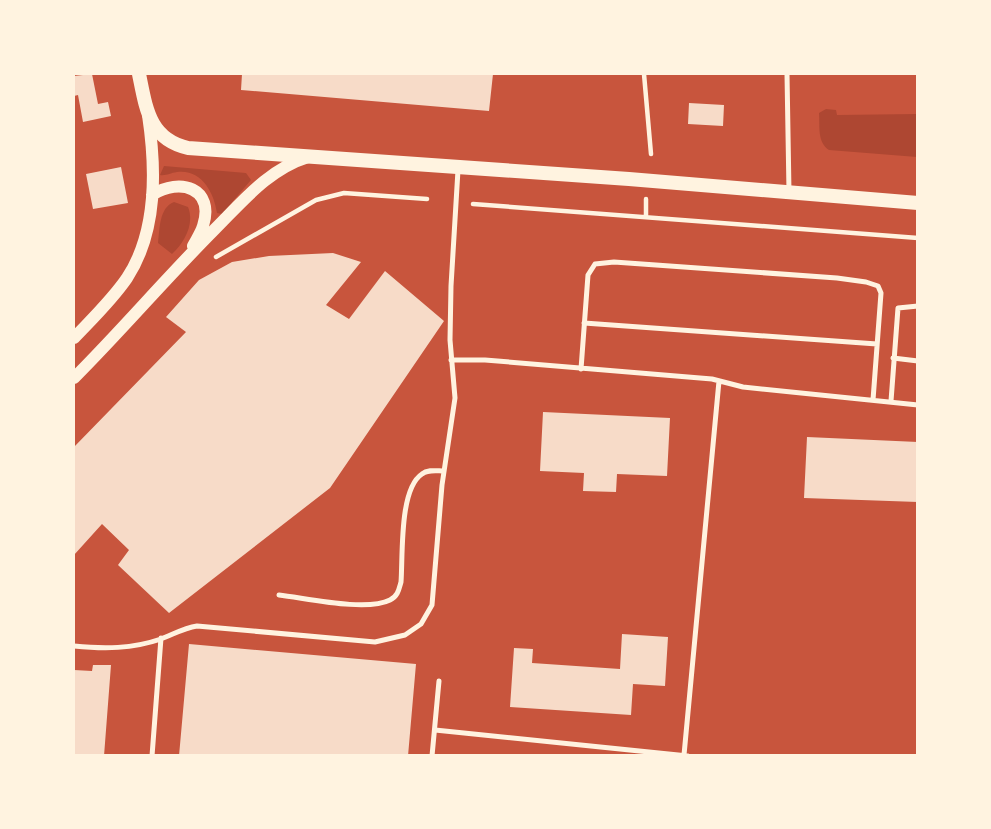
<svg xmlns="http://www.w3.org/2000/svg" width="991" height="829" font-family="Quicksand,sans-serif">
  <rect width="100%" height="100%" fill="#c8553d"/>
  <path fill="#ae4732" d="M 826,109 L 836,110 L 837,115 L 917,114 L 917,157 L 829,150 C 817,142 820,127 819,113 Z
    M 164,166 L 246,173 L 251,180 L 222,214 L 217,213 C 214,193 202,169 177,172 C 170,173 166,176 160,175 Z
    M 174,202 L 188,207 C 195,224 184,243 172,254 L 158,243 C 160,228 159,208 174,202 Z"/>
  <path fill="#f7dbc8" d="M 92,74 L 98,104 L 108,102 L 111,116 L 83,122 L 78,95 L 74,96 L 74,76 Z
    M 242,74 L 493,74 L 489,111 L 241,90 Z
    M 689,103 L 724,105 L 723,126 L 688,124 Z
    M 121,167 L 128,203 L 93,209 L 86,174 Z
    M 333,253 L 361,262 L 326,305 L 349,319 L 385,271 L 444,321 L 330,488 L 169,613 L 118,565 L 129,550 L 102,524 L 74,555 L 74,447 L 186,332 L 166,317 L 199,280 L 232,262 L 269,256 Z
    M 543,412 L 670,418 L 667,476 L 617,474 L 616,492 L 583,491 L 584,473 L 540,471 Z
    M 807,437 L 918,442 L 918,502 L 804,498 Z
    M 622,634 L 668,637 L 665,686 L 633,684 L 631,715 L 510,707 L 514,648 L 533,649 L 532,663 L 620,669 Z
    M 189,644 L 416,664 L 408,756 L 179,756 Z
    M 93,665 L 111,665 L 104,756 L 74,756 L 74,670 L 92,671 Z"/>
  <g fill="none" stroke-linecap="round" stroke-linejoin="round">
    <path stroke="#fff3e0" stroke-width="4.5" d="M 644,74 L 651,154
      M 473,204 L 918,238
      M 646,217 L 646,199
      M 216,257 L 316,200 L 344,193 L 427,199"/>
    <path stroke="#fff3e0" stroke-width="5" d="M 787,74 L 789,192
      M 584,323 L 877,344
      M 893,358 L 918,361
      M 451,360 L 485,360 L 712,379 L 743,387 L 918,405
      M 581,369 L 588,275 L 595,264 L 614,262 L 837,278 L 866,282 L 878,286 L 881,293 L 873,400
      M 891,401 L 898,308 L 918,306
      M 279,595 C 306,598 366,612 390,600 C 398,596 399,589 401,582 C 403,556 399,489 422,474 C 428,469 437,471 444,471
      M 74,646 C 104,649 132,649 161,639 C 174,634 184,628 197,626 L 375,642 L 405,635 L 421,624 L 432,605 L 442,485 L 455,398 L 450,340 L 451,286 L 458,170
      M 435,730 L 688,756
      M 684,755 L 719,381
      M 152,756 L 161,638
      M 432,756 L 439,681"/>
    <path stroke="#fff3e0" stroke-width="12" d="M 152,195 C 180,177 215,188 203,226 C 201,233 196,240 193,246
      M 74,338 C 92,319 112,300 127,278 C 158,231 156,168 148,115
      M 74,378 C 122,330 167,277 215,229 C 243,201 269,169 308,157"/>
    <path stroke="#fff3e0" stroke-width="14" d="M 139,74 C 146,108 149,139 188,148 L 629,179 L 918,203"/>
  </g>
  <rect width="991" height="829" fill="none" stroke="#fff3e0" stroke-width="150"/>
</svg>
